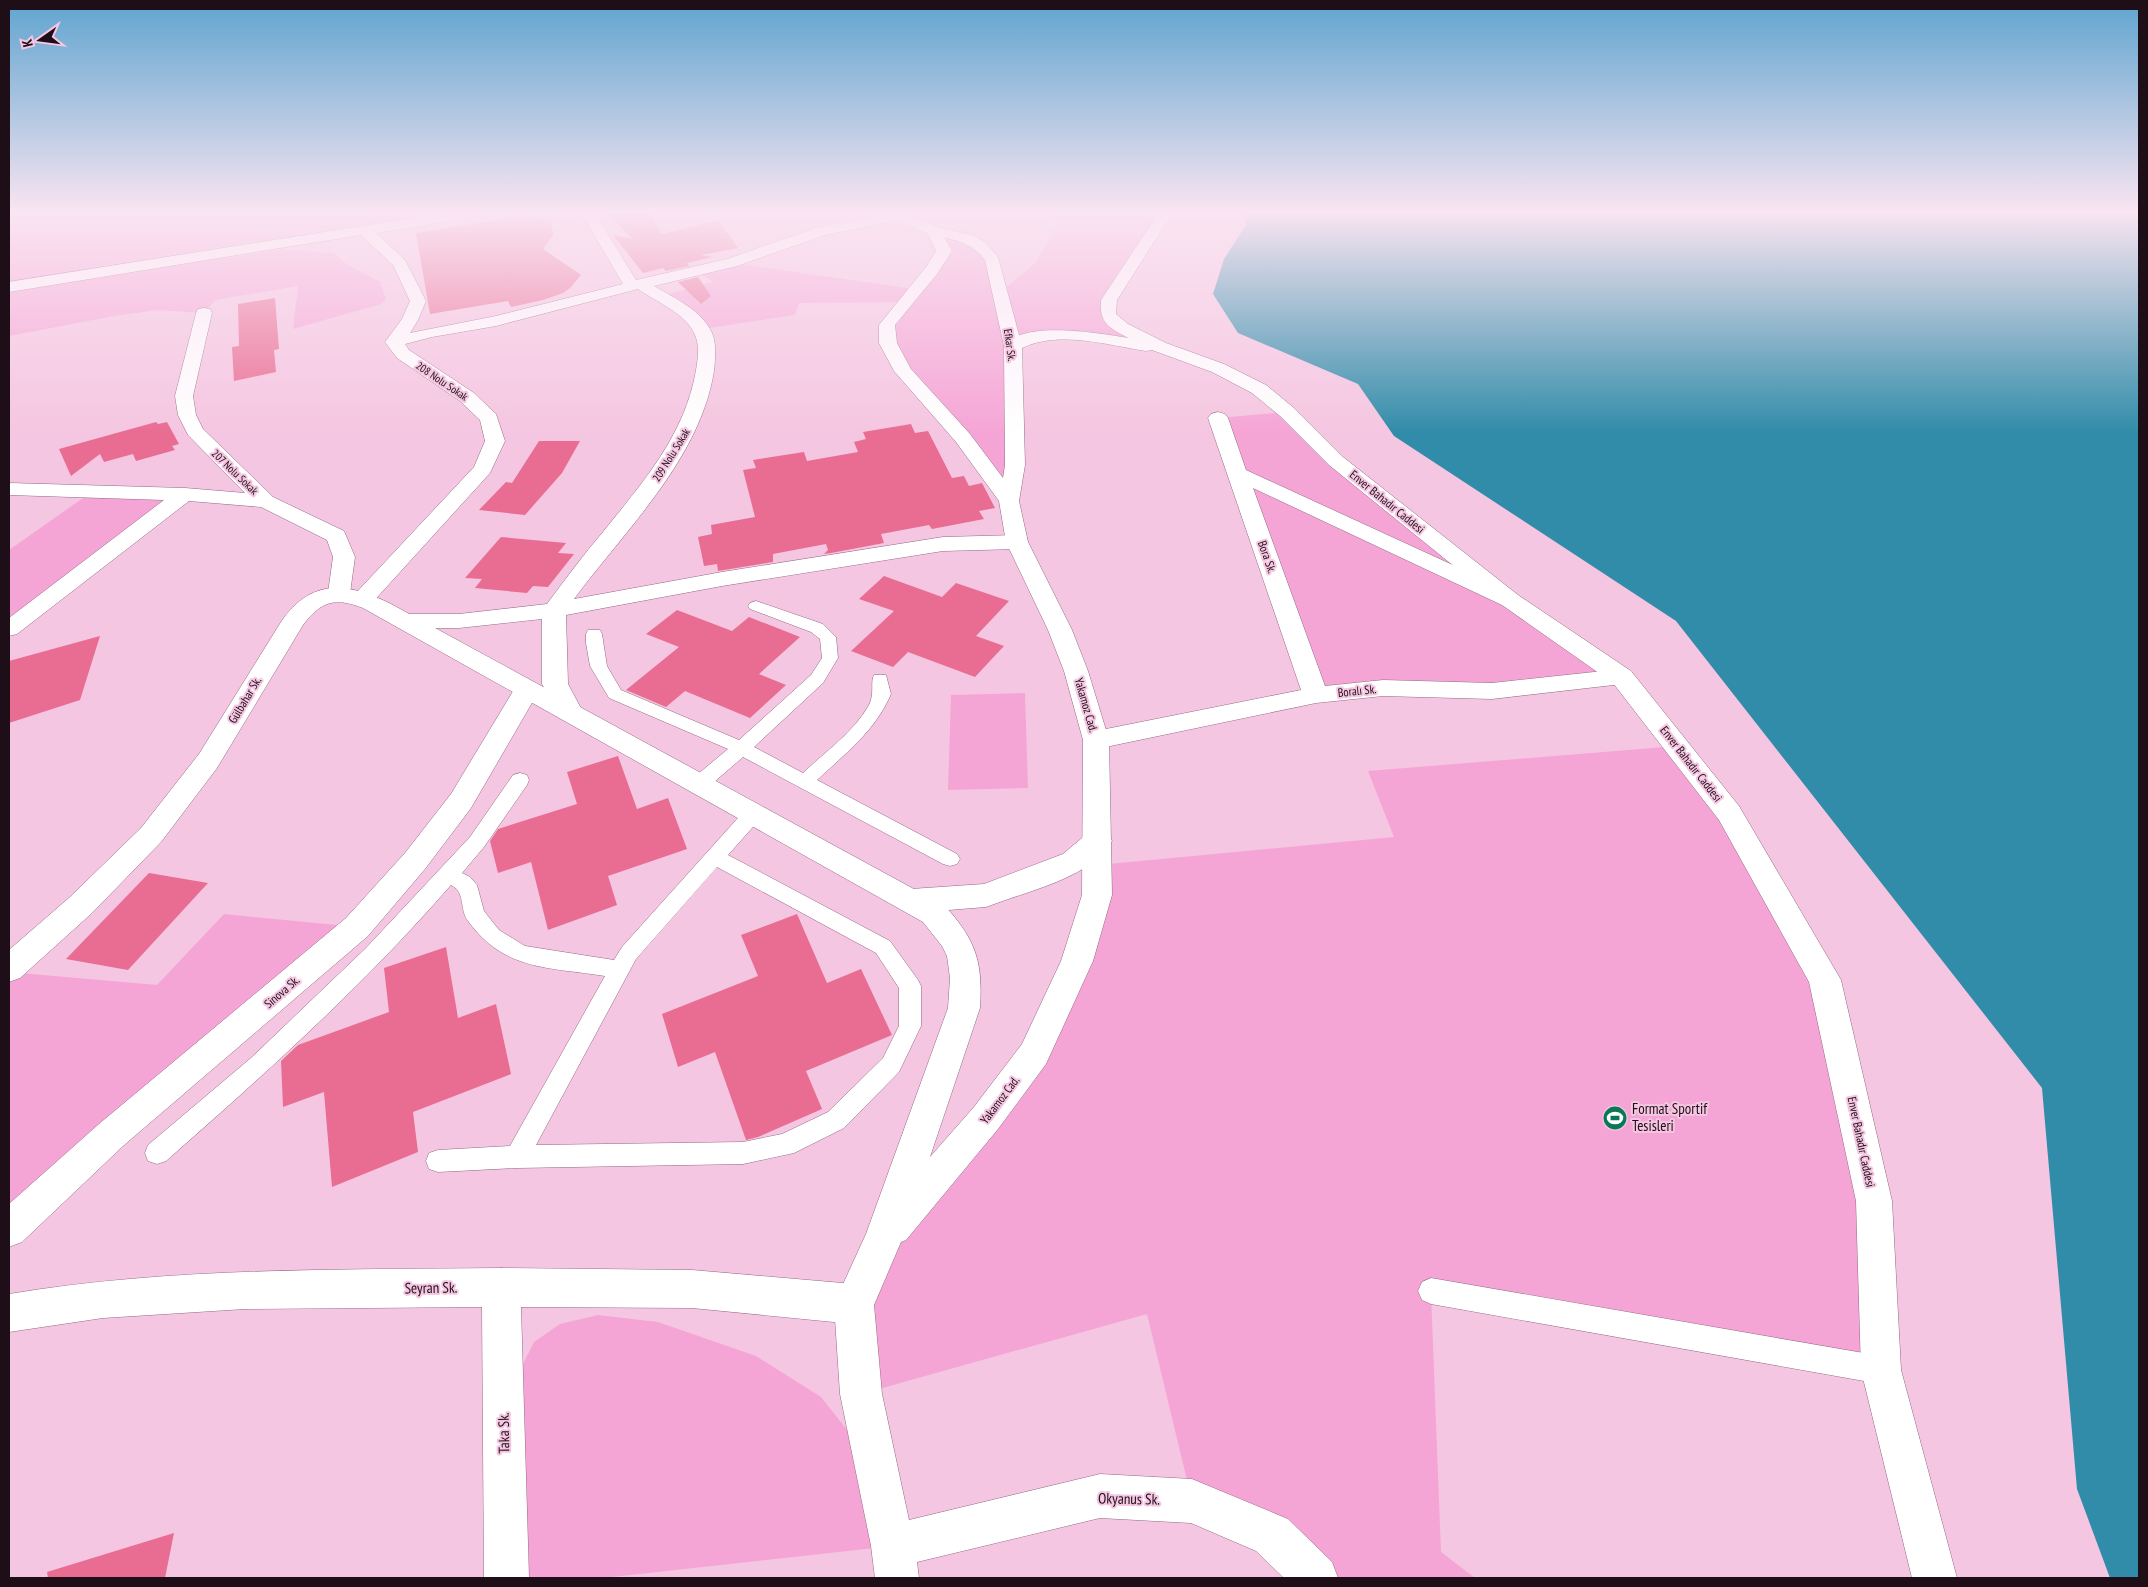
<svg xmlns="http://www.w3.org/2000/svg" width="2148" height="1587" font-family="'PT Sans Narrow',sans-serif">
  <rect width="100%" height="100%" fill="#f5c6e1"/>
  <path fill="#f5a5d5" d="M 9,211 L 485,211 L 364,230 L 373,223 L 94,267 L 9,285 Z
    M 1048,211 L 1163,211 L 1108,314 L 1160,347 L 1053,335 L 1013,346 L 1009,501 L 888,343 L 902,302 L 799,303 L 795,315 L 702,329 L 662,296 L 714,282 L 696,271 L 732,263 L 914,289 L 943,251 L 934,231 L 985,248 L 1001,292 L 1035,263 L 1057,228 Z
    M 282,250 L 333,253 L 348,265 L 380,282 L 386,299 L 381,304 L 293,329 L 298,286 L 215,300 L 204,313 L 158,310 L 114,316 L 9,336 L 9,288 Z
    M 1287,412 L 1336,461 L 1622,677 L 1316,695 L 1218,418 Z
    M 93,491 L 185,494 L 9,629 L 9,550 Z
    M 1025,693 L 1028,788 L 948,790 L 951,695 Z
    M 1677,746 L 1825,980 L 1881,1370 L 1431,1292 L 1441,1552 L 1475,1578 L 1316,1578 L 1272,1535 L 1192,1501 L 1147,1314 L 861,1394 L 883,1240 L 1034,1054 L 1098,865 L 1394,837 L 1368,771 Z
    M 224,914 L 357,927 L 111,1135 L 9,1229 L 9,972 L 157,985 Z
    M 598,1315 L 658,1322 L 756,1356 L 821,1397 L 876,1466 L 893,1546 L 603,1578 L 507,1578 L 504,1435 L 519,1372 L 534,1342 L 560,1324 Z"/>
  <path fill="#318ca9" d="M 1243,211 L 2139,211 L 2139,1578 L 2110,1578 L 2077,1489 L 2042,1088 L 1676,621 L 1394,436 L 1358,384 L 1238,333 L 1213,294 L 1224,259 L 1246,225 Z"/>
  <path fill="#e96c92" d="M 604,211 L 649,211 L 662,234 L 718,220 L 738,248 L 701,255 L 713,257 L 687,263 L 689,266 L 666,271 L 663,268 L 643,273 L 613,235 L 633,239 Z
    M 523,216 L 551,221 L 553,235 L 543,249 L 581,275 L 570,288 L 563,293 L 543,300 L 511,307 L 508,301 L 430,314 L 416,233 Z
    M 698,277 L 711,296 L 701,304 L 678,282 Z
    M 275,298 L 279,349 L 274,350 L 276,372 L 234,381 L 232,347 L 239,346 L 238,304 Z
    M 156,422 L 158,424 L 167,422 L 179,444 L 172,446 L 175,450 L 136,461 L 133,454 L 104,462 L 100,454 L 71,476 L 59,449 Z
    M 911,424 L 915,433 L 928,431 L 952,478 L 964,476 L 969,486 L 982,483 L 995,508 L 979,511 L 984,519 L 932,529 L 929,525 L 881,534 L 884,543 L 831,553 L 824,554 L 828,550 L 826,544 L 773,554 L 773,562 L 718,571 L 717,564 L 704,566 L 698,537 L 712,534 L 711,525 L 755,517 L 743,470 L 756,468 L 753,460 L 804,452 L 807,461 L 858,452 L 854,442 L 866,439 L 863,432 Z
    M 539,441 L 580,441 L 562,473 L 525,515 L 479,510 L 506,482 L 512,483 Z
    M 501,537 L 566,543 L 558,553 L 574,554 L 548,587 L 533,586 L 527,593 L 475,588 L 482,579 L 465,578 Z
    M 884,576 L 942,597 L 956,583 L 1009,601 L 976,636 L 1004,646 L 975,677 L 908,652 L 893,667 L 851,651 L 894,611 L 859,599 Z
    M 677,610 L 732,631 L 749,617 L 800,637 L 759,674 L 786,685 L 750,718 L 685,691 L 666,707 L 626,690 L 679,647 L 646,634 Z
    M 100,636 L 80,700 L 9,723 L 9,661 Z
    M 618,756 L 637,809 L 668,798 L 687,849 L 608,876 L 617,905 L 548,930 L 531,862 L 498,873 L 490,841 L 498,829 L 577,804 L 567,772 Z
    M 149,873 L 208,883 L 128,970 L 66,959 Z
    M 797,914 L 827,983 L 861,969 L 892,1035 L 806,1071 L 822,1109 L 758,1137 L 746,1140 L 715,1052 L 678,1067 L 662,1014 L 758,976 L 741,935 Z
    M 446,947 L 458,1018 L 496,1004 L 511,1074 L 413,1112 L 418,1152 L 332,1187 L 324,1092 L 283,1107 L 281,1061 L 298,1045 L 389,1012 L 384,968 Z
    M 174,1533 L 165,1578 L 48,1578 L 47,1572 Z"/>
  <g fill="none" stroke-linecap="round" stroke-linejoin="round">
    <defs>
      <path id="lane" d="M 756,601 L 823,624 L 836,637 L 838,658 L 823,683 L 754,747 L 803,773 C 825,752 854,732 869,705 C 875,693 870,682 874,675 L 886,675 L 891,694 C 876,730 845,754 817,780 L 957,854 L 960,859 L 957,864 L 950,866 L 943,864 L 743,757 L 706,789 L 699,791 L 692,789 L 690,784 L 692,779 L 728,749 L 609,698 L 590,666 L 586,643 L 586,634 L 588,630 L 600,630 L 602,634 L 607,666 L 621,690 L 739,740 L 811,675 L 822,658 L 820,639 L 811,632 L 750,609 L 748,606 L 750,603 Z
        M 520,773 L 527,775 L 529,780 L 527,785 L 484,847 L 462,873 L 470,877 L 477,885 L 484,911 L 499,930 L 525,946 L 614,960 L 622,947 L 746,809 L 753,807 L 760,809 L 763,814 L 760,819 L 728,855 L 890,941 L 918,980 L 921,986 L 921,1026 L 899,1072 L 844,1128 L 794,1153 L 743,1164 L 517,1168 L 438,1172 L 429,1169 L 426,1161 L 429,1153 L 438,1150 L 510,1146 L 605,976 C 549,967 504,971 468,921 C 459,909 466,892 451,885 C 364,985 265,1074 166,1161 L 157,1164 L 148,1161 L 145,1153 L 148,1145 L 251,1058 L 366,948 L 470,837 L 513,775 ZM 717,867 L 876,953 L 899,988 L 899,1026 L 883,1058 L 828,1112 L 782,1134 L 743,1142 L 536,1145 L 636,959 Z
        M 1431,1278 L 1881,1356 L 1891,1360 L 1895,1370 L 1891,1380 L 1881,1384 L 1431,1304 L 1422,1300 L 1418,1291 L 1422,1282 Z"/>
      <path id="street" d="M 457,211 L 492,211 L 485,215 L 376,233 L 405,260 L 426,301 L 418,320 L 410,333 L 496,316 L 623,284 L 580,211 L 594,211 L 636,280 L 727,259 L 816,228 L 899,212 L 906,216 L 899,220 L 825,235 L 737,266 L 654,286 C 674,298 702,310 712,333 C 717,345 715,359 714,371 C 700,459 625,530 574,599 L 722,572 L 943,537 L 1017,535 L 1025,537 L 1028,542 L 1025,547 L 1017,549 L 943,551 L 722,586 L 566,615 L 568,684 L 583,712 L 579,718 L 570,721 L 561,718 L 542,684 L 542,619 L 459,628 L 405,628 L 397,626 L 393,621 L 397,616 L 405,614 L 459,614 L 547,604 C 565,580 583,555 603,532 C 643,482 685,435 696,370 C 698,358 700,344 694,333 C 685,313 655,301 638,289 L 496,326 L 432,337 L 405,344 L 409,350 L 474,393 L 496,414 L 505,441 L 490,473 L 371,604 L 363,606 L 355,604 L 351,599 L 355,594 L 474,467 L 485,441 L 480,420 L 460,401 L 397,358 L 385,342 L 402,319 L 410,301 L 393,265 L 361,235 L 9,292 L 9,282 Z
        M 934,227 L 973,235 L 986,243 L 998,257 L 1022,346 L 1019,350 L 1007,350 L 1004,346 L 985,260 C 970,240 952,240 929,234 L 927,231 L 929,228 Z
        M 204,308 L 210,309 L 212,313 L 193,396 L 196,415 L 203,429 L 273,497 L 344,531 L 355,557 L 350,593 L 347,598 L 339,600 L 331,598 L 328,593 L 333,557 L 327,540 L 261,507 L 189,501 L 17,634 L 9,636 L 9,618 L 164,500 L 9,495 L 9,483 L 185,488 L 245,493 L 188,435 L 178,415 L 175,396 L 196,313 L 198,309 Z
        M 1218,412 L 1225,414 L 1228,418 L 1246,470 L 1518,595 L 1522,600 L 1518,605 L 1510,607 L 1502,605 L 1253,488 L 1325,686 L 1383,680 L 1492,683 L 1622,669 L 1631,671 L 1634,677 L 1631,683 L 1492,699 L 1383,696 L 1316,703 L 1096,749 L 1087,746 L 1083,740 L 1087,734 L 1096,731 L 1301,690 L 1208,418 L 1211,414 Z
        M 527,681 L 536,683 L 540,689 L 471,808 L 425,869 L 368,936 L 123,1146 L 22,1242 L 9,1247 L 9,1204 L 99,1124 L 346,918 L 405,853 L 451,794 L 518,683 Z
        M 1098,830 L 1108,833 L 1112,841 C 1093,876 1032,890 997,903 L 986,907 L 911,913 L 900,909 L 896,901 L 900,893 L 911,889 L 984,884 L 1063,854 L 1088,833 Z
        M 501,1268 L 692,1270 L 854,1284 L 868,1290 L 874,1304 L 868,1318 L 854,1324 L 692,1308 L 521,1307 L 529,1578 L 484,1578 L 482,1307 L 245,1309 L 103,1318 L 9,1332 L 9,1294 C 172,1267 337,1270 501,1268 Z"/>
      <path id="secondary" d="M 882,211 L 901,211 L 939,228 L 952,251 L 937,274 L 895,325 L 897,343 L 911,369 L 970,434 L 1003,478 L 1005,465 L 1004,346 C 1023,319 1102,334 1129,338 C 1109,328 1099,323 1101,300 L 1156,217 L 1156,211 L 1170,211 L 1170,217 L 1117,300 L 1116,314 L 1128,324 L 1166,343 L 1224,364 L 1266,385 L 1294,408 L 1343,457 L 1518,595 L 1631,671 L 1739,806 L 1841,980 L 1892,1201 L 1901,1370 L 1957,1578 L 1912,1578 L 1861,1370 L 1856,1201 L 1809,982 L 1719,820 L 1613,683 L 1502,605 L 1329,465 L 1280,416 L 1252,393 L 1212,372 L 1152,350 L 1146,351 C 1107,345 1059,330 1022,348 L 1025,465 L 1019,501 L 1028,542 L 1072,630 L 1088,671 L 1109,740 L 1112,895 L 1093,961 L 1046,1064 L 998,1129 L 906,1240 L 901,1242 L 874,1305 L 882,1394 L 909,1520 L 1100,1474 L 1192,1479 L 1288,1519 L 1332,1562 L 1338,1578 L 1284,1578 L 1256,1551 L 1191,1523 L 1100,1518 L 917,1562 L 919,1578 L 875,1578 L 871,1546 L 840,1394 L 834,1304 L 866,1234 L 948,1008 L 950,978 L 947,956 L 942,946 L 923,922 L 363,608 C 335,597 321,601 303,625 L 217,768 L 161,842 L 92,913 L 20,978 L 9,982 L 9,950 L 70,897 L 141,828 L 199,754 L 281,622 C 311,578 347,582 391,604 L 945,906 C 976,940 983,962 980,1008 L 930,1157 L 974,1107 L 1022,1044 L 1061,961 L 1082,895 L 1083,740 L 1064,671 L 1048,630 L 1006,542 L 999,501 L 956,442 L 894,371 L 879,343 L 879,325 L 926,267 L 936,251 L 928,234 L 884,214 Z"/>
    </defs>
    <use href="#lane" stroke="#936a82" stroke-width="1"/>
    <use href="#street" stroke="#936a82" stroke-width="1"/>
    <use href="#secondary" stroke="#936a82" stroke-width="1"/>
    <use href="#lane" fill="#fff" fill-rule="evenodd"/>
    <use href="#street" fill="#fff" fill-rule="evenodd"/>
    <use href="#secondary" fill="#fff" fill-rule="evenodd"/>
  </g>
  <linearGradient id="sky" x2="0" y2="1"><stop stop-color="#5fa4cf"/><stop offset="0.49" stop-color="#fae5f2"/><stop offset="1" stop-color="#fae5f2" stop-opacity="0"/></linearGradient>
  <rect width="2148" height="433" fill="url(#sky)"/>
  <defs>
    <symbol id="stadium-disc" viewBox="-11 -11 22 22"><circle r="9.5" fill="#087954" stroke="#f5c6e1"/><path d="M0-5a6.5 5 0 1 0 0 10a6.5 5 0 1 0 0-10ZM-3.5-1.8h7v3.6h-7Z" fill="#fff"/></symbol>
  </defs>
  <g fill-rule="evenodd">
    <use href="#stadium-disc" x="1601" y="1104" width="28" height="28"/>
  </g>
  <g text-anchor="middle" stroke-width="4" stroke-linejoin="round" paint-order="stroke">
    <g font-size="11" fill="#1d0e17" stroke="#f5c6e1">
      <text transform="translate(1010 345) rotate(82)" y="4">Efkar Sk.</text>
      <text transform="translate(442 381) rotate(34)" y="4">208 Nolu Sokak</text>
      <text transform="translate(671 455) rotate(-58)" y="4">209 Nolu Sokak</text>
      <text transform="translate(235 472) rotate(44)" y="4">207 Nolu Sokak</text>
    </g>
    <g font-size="12" fill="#1d0e17" stroke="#f5c6e1">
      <text transform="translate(1387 502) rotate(39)" y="4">Enver Bahadır Caddesi</text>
      <text transform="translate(1267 557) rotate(71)" y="4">Bora Sk.</text>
      <text transform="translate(1357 691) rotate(-6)" y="4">Boralı Sk.</text>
      <text transform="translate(245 700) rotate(-59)" y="4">Gülbahar Sk.</text>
      <text transform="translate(1086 705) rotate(74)" y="4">Yakamoz Cad.</text>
      <text transform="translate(1691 764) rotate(52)" y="4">Enver Bahadır Caddesi</text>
      <text transform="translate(282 992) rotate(-41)" y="4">Sinova Sk.</text>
      <text transform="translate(1000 1100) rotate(-53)" y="4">Yakamoz Cad.</text>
      <text transform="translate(1861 1142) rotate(78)" y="4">Enver Bahadır Caddesi</text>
    </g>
    <g font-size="15" fill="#1d0e17" stroke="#f5c6e1" text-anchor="start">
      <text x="1632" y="1114">Format Sportif<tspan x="1632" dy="17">Tesisleri</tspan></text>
    </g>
    <g font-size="15" fill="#1d0e17" stroke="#f5c6e1">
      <text transform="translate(431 1288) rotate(-1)" y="5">Seyran Sk.</text>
      <text transform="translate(504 1433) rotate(-91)" y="5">Taka Sk.</text>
      <text transform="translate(1129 1499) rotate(1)" y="5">Okyanus Sk.</text>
    </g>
  </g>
  <rect width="2148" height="1587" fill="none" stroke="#1d0e17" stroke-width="20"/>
  <g transform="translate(40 40) rotate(256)" stroke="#f5c6e1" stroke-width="4" paint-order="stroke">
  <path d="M0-4L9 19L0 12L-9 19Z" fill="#1d0e17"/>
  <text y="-8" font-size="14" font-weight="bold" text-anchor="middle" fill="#1d0e17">K</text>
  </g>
</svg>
